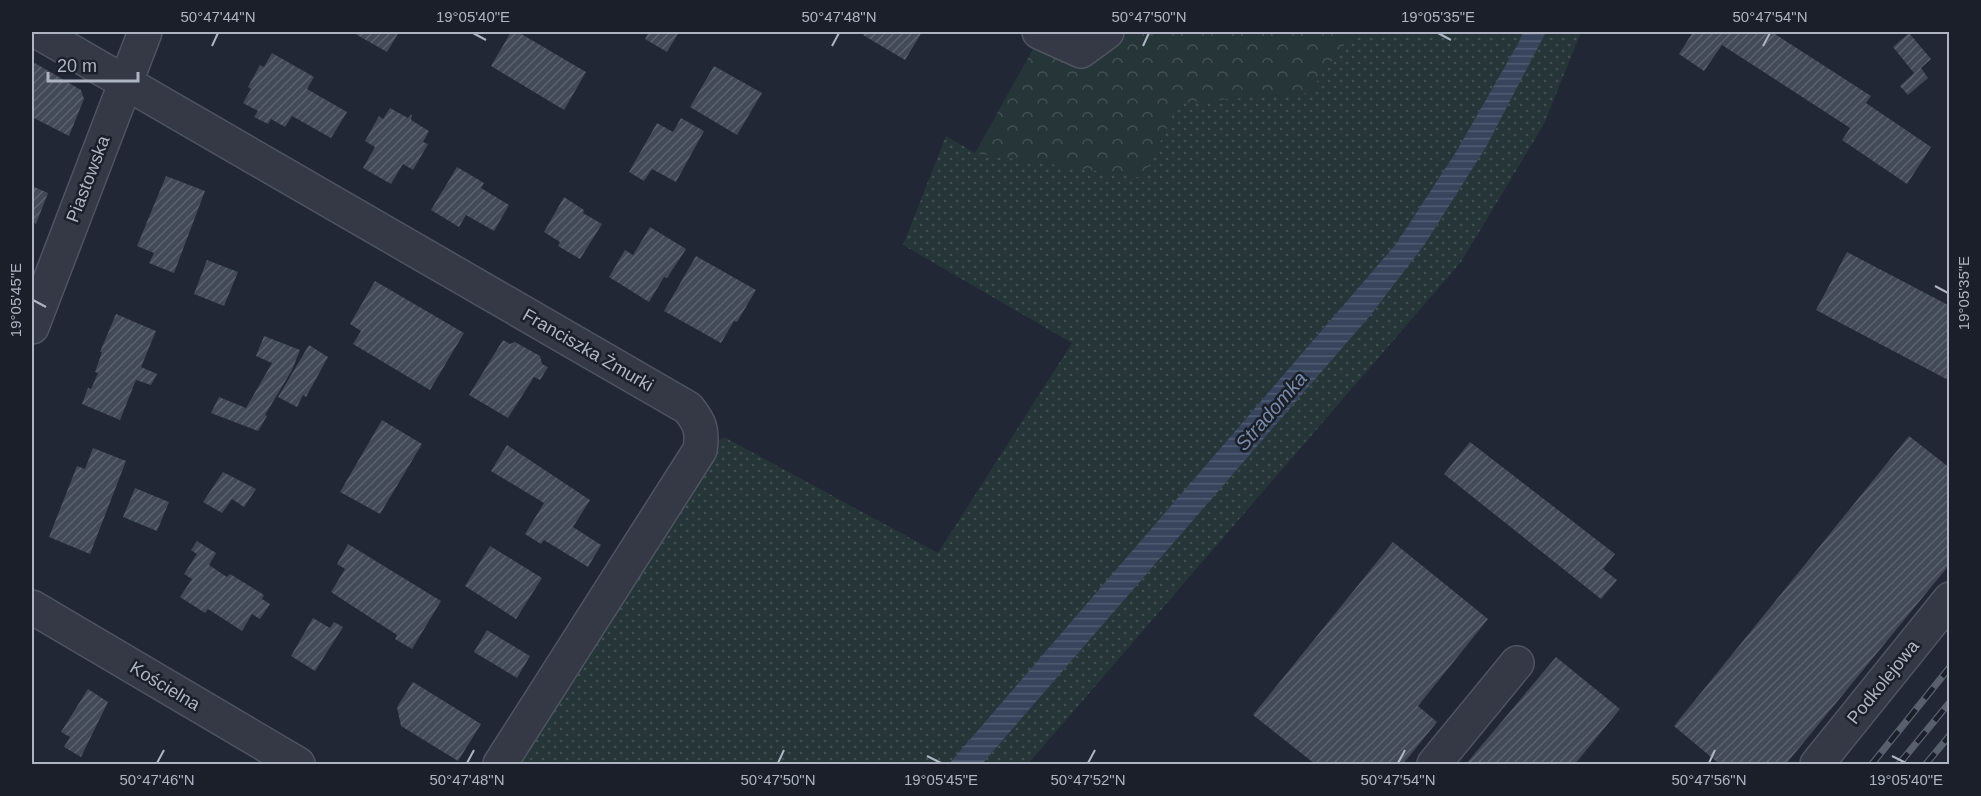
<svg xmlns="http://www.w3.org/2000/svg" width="1981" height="796" font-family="Arial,sans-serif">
  <defs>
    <pattern id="grass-dots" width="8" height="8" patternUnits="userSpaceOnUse" patternTransform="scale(1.5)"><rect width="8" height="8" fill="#263538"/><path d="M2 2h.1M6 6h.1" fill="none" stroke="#435053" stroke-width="1.8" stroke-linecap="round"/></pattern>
    <pattern id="forest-crowns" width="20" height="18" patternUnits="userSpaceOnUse" patternTransform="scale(1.5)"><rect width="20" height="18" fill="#263538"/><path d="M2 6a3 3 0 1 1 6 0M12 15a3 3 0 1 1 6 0" fill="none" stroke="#435053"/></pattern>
    <pattern id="water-rules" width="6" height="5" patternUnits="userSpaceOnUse" patternTransform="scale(1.5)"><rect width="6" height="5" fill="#37445c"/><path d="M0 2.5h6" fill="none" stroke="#515d72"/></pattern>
    <pattern id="building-hatch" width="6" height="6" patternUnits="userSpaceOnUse" patternTransform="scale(1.5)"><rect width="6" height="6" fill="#424a58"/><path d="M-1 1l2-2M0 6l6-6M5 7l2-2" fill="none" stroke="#5b626e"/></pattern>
  </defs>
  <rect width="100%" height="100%" fill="#212734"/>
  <path fill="url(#grass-dots)" d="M 1354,32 L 1581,32 L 1544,124 L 1461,262 L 1028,764 L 512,764 L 714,444 L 724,437 L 938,553 L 1072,343 L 903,245 L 946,136 L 975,153 L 1179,102 L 1308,93 Z"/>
  <path fill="url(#forest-crowns)" d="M 1118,32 L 1354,32 L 1308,93 L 1179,103 L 1143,178 L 975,153 L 1038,40 Z"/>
  <path fill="url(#water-rules)" d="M 1523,32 L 1546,32 L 1486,147 L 1425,244 L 1369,317 L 982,764 L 949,764 L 1396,244 L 1456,152 L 1519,42 Z"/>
  <path fill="url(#building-hatch)" d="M 352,32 L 399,32 L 387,52 Z
    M 511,32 L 518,32 L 586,72 L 564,110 L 491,66 Z
    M 649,32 L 679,32 L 667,52 L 645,39 Z
    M 866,32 L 922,32 L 905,60 L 863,35 Z
    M 1693,32 L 1772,32 L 1871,96 L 1866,103 L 1931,147 L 1907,184 L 1842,140 L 1850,128 L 1722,45 L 1704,71 L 1679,54 Z
    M 1909,33 L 1931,59 L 1921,68 L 1928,78 L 1908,95 L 1900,86 L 1914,73 L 1893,47 Z
    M 272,53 L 314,77 L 307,89 L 347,112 L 331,138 L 292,116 L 285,127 L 271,119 L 268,124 L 254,117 L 258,111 L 243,103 L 251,89 L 248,87 L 260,65 L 264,67 Z
    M 35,63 L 81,90 L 84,99 L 69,136 L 32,117 L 32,68 Z
    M 714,66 L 762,93 L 737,135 L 690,107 Z
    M 390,108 L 408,118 L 411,114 L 412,115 L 411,120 L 429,131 L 423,142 L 428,144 L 413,170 L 403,164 L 391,184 L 363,168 L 375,147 L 365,141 L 379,116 L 383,119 Z
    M 681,118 L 704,131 L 676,182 L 652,169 L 644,181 L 629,172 L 657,123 L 673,132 Z
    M 457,167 L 484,183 L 481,188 L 509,205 L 494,231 L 466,215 L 459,227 L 431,210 Z
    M 166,176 L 205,191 L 174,273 L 149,263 L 154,253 L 137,246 Z
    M 32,186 L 48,193 L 36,224 L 32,222 Z
    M 564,197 L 584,210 L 583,213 L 602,224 L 580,259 L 558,246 L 560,242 L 544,232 Z
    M 650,227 L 686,249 L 667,278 L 664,277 L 649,302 L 609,277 L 625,250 L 633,255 Z
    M 1847,252 L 1950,306 L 1950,381 L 1816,310 Z
    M 696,256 L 756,290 L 737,322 L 734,321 L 721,343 L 664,311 Z
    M 207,260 L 238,272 L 224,306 L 194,294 Z
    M 375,281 L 464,333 L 430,390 L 353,344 L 361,331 L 350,324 Z
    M 116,314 L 156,331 L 141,367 L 157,374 L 151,385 L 136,380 L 120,420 L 82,404 L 88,388 L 91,389 L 98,373 L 95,372 L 102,352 L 100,352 Z
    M 264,336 L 300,350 L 292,370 L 265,415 L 267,416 L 258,431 L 211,413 L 219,397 L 246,408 L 272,363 L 256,356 Z
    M 503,340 L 510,344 L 515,342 L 540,356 L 542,364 L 548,367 L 540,380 L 534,377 L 508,418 L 469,395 Z
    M 309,345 L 328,357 L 306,397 L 303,395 L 297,407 L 278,397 Z
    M 382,420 L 422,444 L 380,514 L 340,492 Z
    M 1909,436 L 1950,468 L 1950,564 L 1786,764 L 1715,764 L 1717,762 L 1674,726 Z
    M 1470,442 L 1615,554 L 1603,569 L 1617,580 L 1601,599 L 1444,474 Z
    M 507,445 L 590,500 L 573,527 L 601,545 L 588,567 L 544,540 L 541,544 L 525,534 L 544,503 L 491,471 Z
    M 93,448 L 126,461 L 90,554 L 49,537 L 77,466 L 85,469 Z
    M 223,472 L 256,489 L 244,507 L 232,499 L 222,513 L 203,502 Z
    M 135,488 L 169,502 L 157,531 L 123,517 Z
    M 197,541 L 216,553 L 209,565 L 227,577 L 230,574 L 264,595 L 262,599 L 270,604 L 260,619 L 252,614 L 242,631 L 208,609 L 205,613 L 180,597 L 192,579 L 184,574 L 197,554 L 191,550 Z
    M 1393,542 L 1488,619 L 1418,706 L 1437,722 L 1403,764 L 1315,764 L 1253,715 Z
    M 348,544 L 441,601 L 412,649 L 395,639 L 397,635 L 331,592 L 345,569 L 337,564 Z
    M 490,546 L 542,578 L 516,619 L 465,586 Z
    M 313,618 L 330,628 L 334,622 L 343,627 L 315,671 L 291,656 Z
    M 487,630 L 530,656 L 517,678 L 474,652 Z
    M 1556,657 L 1620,709 L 1575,764 L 1466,764 Z
    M 413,682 L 481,724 L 458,761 L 401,726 L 397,707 Z
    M 88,689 L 108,702 L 81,757 L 64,747 L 70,737 L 61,732 Z"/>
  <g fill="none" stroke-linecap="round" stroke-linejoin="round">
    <defs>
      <path id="minor" d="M 38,32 L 688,408 C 700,423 703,430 700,450 L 500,764
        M 1039,32 L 1081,51 L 1107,32
        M 32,327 L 145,32
        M 32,607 L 298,764
        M 1434,764 L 1517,663
        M 1817,764 L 1950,599"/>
    </defs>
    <use href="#minor" stroke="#4e5460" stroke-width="36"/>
    <use href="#minor" stroke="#343945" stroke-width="33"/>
    <defs>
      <path id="rail" d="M 1872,764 L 1950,667
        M 1899,764 L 1950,702
        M 1926,764 L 1950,735"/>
    </defs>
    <use href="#rail" stroke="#585f6d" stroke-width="7"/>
    <use href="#rail" stroke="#1a1f29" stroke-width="4.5" stroke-dasharray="14" stroke-linecap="butt"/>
  </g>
  <path fill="none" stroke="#aeb4c2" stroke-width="2" d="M 473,33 L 486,40M 1438,33 L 1451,40M 212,46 L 218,33M 832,46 L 839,33M 1143,46 L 1149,33M 1763,46 L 1770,33M 1935,286 L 1948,293M 33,300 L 46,307M 927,756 L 941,763M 1892,756 L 1906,763M 157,763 L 164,750M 467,763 L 474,750M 778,763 L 784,750M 1088,763 L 1095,750M 1398,763 L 1405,750M 1709,763 L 1715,750"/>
  <g text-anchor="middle" stroke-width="5" stroke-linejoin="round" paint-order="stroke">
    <g font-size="18" fill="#aeb4c2" stroke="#1a1f29">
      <text transform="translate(88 179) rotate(-69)" y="6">Piastowska</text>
      <text transform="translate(588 350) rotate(30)" y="6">Franciszka Żmurki</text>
      <text transform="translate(1883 682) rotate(-51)" y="6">Podkolejowa</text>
      <text transform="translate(165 686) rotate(31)" y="6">Kościelna</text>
    </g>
    <g font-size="20" font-style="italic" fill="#7889a8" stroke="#1a1f29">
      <text transform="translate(1271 411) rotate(-49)" y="7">Stradomka</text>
    </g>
  </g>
  <rect width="1981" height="796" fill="none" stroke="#1a1f29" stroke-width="66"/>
  <path d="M48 72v9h90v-9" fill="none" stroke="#aeb4c2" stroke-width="3"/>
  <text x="57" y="72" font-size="18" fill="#aeb4c2" stroke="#1a1f29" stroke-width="4.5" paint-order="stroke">20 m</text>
  <rect x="33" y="33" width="1915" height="730" fill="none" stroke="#aeb4c2" stroke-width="2"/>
  <g font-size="15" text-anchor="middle" fill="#aeb4c2">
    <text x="218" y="22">50°47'44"N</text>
    <text x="473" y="22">19°05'40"E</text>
    <text x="839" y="22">50°47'48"N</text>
    <text x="1149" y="22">50°47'50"N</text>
    <text x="1438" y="22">19°05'35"E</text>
    <text x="1770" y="22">50°47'54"N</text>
    <text transform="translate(1964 293) rotate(-90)" y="5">19°05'35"E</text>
    <text transform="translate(16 300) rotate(-90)" y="5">19°05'45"E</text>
    <text x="157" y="785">50°47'46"N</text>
    <text x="467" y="785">50°47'48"N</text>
    <text x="778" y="785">50°47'50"N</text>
    <text x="941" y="785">19°05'45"E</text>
    <text x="1088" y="785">50°47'52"N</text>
    <text x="1398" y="785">50°47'54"N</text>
    <text x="1709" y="785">50°47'56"N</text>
    <text x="1906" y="785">19°05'40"E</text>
  </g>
</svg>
